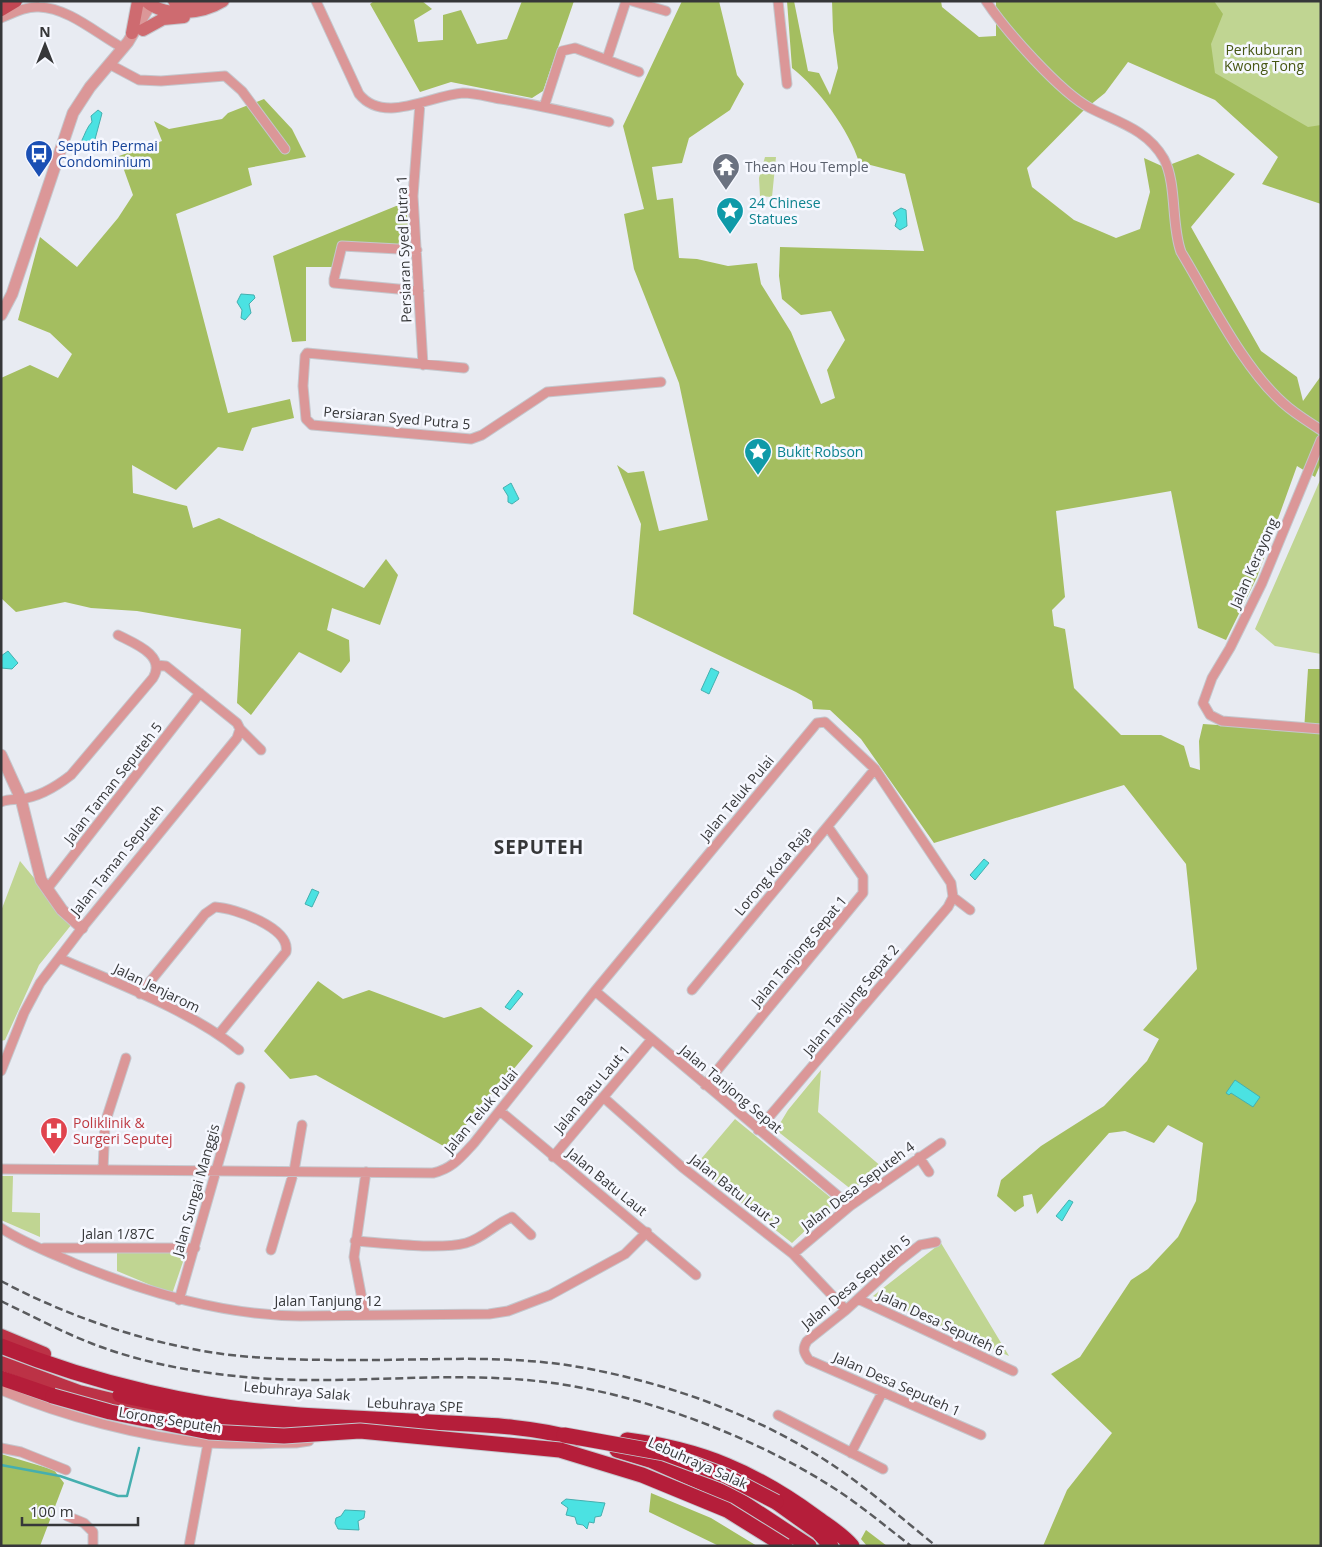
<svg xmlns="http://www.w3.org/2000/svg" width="1322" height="1547" font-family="'Open Sans',sans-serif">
  <rect width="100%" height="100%" fill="#e8ebf2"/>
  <path fill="#c0d592" d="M 1115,1 L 1321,1 L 1321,184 Z
    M 765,157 L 776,157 L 772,197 L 760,196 L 759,178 Z
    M 1321,478 L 1321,654 L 1275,646 L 1255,629 Z
    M 20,861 L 72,924 L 39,965 L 5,1040 L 1,1041 L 1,911 Z
    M 821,1070 L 818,1112 L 883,1168 L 852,1190 L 776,1130 L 788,1110 Z
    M 735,1119 L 836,1202 L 792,1243 L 695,1166 Z
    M 1,1176 L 13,1176 L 12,1212 L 40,1213 L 40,1237 L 1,1220 Z
    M 941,1243 L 1009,1356 L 873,1296 Z
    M 187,1250 L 172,1294 L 117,1271 L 117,1252 Z"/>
  <path fill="#a4be60" d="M 374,1 L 422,1 L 432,9 L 414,20 L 418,42 L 443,40 L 443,15 L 461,10 L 477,44 L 507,39 L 522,1 L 574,1 L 543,91 L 532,98 L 451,82 L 420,92 L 370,4 Z
    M 682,1 L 719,1 L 737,75 L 744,84 L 730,110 L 689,138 L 682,163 L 652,167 L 657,200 L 673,198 L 679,258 L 697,259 L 728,266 L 757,263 L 761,284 L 791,332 L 821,404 L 835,398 L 827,370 L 845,340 L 831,311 L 801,315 L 782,299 L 779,276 L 780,247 L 924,251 L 905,174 L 859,162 C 849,130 818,88 792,68 L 787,1 L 794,1 L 808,71 L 819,73 L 830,95 L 838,68 L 833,31 L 832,1 L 941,1 L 942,7 L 979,37 L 996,36 L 996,1 L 1214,1 L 1223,14 L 1211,44 L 1215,73 L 1308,127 L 1321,125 L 1321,204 L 1262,184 L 1278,157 L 1215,100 L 1128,62 L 1105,93 L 1084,110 L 1027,168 L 1032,187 L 1074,220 L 1116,238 L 1140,229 L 1150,192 L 1144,158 L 1164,167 L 1198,154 L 1235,174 L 1191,227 L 1261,351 L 1297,377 L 1303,401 L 1321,376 L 1321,463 L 1315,477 L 1297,466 L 1257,577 L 1226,640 L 1198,628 L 1171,491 L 1056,511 L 1065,597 L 1052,610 L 1054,626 L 1065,629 L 1074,688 L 1121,735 L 1161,735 L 1184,746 L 1190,767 L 1200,770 L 1199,741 L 1203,724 L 1304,731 L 1308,669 L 1321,669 L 1321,1546 L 1043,1546 L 1067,1490 L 1112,1433 L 1051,1374 L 1080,1357 L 1131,1280 L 1148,1269 L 1178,1237 L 1196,1201 L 1203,1143 L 1168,1125 L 1154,1143 L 1125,1131 L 1109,1133 L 1037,1214 L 1032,1194 L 1023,1196 L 1024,1206 L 1015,1212 L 997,1196 L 1001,1180 L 1041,1146 L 1104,1106 L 1147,1061 L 1159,1039 L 1143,1030 L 1197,969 L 1186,864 L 1124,785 L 934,843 L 861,739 L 830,710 L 813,709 L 812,701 L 796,692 L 633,614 L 641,524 L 617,465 L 628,473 L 644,471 L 659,531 L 708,520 L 679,383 L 634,269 L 624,214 L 644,209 L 623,126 Z
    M 264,99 L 292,129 L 306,157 L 248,168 L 252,185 L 176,214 L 228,413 L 290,399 L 294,418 L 252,428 L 243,451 L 218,447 L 176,490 L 132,465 L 133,493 L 187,506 L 193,528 L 219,518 L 364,588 L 386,559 L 398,575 L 380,625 L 332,608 L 327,630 L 349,640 L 350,661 L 341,673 L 299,652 L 251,715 L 237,703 L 241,629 L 137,611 L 91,608 L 65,602 L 16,612 L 1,598 L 1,378 L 30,365 L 58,378 L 72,354 L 50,333 L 18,320 L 40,237 L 77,267 L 118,218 L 133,195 L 119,156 L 162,141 L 154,121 L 169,129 L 222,119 L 228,113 Z
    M 406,202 L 410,256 L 399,246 L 338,244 L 336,267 L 306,267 L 306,341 L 292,342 L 273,256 Z
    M 318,981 L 343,999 L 369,990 L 444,1018 L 481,1007 L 533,1046 L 447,1148 L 316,1075 L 290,1079 L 264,1051 Z
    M 1,1454 L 54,1470 L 64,1483 L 40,1546 L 1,1546 Z
    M 651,1493 L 711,1518 L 757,1546 L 719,1546 L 649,1512 Z
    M 866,1530 L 887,1546 L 867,1546 L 861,1539 Z"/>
  <path fill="#4be2e2" stroke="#45afaf" d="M 98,110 L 102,113 L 101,117 L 94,143 L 89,148 L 85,147 L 82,140 C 85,134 87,127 92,122 L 91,116 Z
    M 901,208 L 906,210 L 907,226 L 900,230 L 895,226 L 897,220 L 893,213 Z
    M 241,294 L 254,295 L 255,298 L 249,304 L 251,313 L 245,320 L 241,318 L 242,310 L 237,302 Z
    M 511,483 L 519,499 L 512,504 L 508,502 L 508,496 L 503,488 Z
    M 8,651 L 18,663 L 12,669 L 1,668 L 1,656 Z
    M 711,668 L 719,672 L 709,694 L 701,690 Z
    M 984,859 L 989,863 L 975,880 L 970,875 Z
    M 312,889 L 319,892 L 312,907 L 305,904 Z
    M 518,990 L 523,994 L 510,1010 L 505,1007 Z
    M 1235,1080 L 1260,1097 L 1253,1107 L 1231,1093 L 1229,1095 L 1226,1093 Z
    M 1069,1200 L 1073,1202 L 1062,1221 L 1056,1216 Z
    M 566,1499 L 605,1503 L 601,1516 L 595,1517 L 594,1523 L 589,1522 L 587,1529 L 583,1525 L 577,1524 L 575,1517 L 566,1515 L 568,1508 L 561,1503 Z
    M 345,1510 L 365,1511 L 364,1518 L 358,1521 L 359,1530 L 338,1529 L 335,1523 L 336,1518 L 341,1516 Z"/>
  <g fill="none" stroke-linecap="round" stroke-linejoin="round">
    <path stroke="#45afaf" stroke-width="2.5" d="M 1,1465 L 60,1476 L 118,1496 L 127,1496 L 139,1448"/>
    <defs>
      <path id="minor" d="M 316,1 L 359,94 C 384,125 431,95 463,93 C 475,93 489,97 501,99 C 537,105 573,113 609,122
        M 632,1 L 666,11
        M 778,1 L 787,84
        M 986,1 C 1005,30 1060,92 1090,108 C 1117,122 1147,129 1164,159 C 1177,184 1171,225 1181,252 C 1210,300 1246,374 1289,408 C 1299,416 1310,423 1321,430
        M 1,18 C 13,13 26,6 39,7 C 69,8 97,34 123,48
        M 607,59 L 626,1
        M 109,64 L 139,80 L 161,81 L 225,76 L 242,91 L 285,149
        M 420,103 L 413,196 L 423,365
        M 544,107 L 562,51 L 575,48 L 639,72
        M 417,250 L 342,246 L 334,279 L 334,283 L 419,291
        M 464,368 L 307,353 L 305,356 L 303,386 L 306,419 L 312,425 L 471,439 L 482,435 L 547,392 L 661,382
        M 1321,440 L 1262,583 L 1230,648 L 1212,678 L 1203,703 L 1210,715 L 1222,721 L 1321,729
        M 156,665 L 166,666 L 237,723 L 240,729 L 261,750
        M 1,802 C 8,799 13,800 21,799 C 38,797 57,786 71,775 L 153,678 C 167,655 133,643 118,635
        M 47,889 L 200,693
        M 953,897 L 970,910
        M 59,958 C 116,983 192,1011 239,1050
        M 692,990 L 875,769
        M 595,991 L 850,1206
        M 140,994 L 205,914 L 215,907 C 235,908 291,928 286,952 L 219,1034
        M 1,1071 L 24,1013 L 40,983 L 82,928 L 237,738 L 240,729
        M 705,1085 L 863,893 L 863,877 L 828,827
        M 603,1097 L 682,1167 L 793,1254 L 846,1310
        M 500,1111 L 696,1275
        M 553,1157 L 652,1039
        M 919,1157 L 929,1172
        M 1,1169 L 433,1173 C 452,1169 461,1157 474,1143 L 595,991 L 817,723 L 825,722 L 875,769 L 951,883 L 953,897 L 948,907 L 758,1130
        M 103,1170 L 105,1123 L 126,1058
        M 1,1228 C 24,1243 51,1253 76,1264 C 148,1293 223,1315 300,1316 L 489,1314 L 508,1311 L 550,1295 L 625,1254 L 647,1232
        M 355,1241 C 384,1243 439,1250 466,1243 C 484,1238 496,1223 512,1217 L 531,1235
        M 936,1242 L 920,1245 L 897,1263 L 846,1310 L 807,1341 C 802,1349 804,1353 809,1360 L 981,1435
        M 44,1248 L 195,1248
        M 271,1250 L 294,1171 L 302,1125
        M 793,1254 L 850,1206 L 941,1143
        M 858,1299 L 1013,1371
        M 179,1300 L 240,1087
        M 365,1315 L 354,1257 L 366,1172
        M 1,1390 C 63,1416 141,1437 208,1443 C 237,1445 267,1443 296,1443 L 309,1441
        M 778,1415 L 883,1469
        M 1,1448 L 21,1452 L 66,1470
        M 851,1453 L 882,1393
        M 67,1516 L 84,1523 L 93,1532 L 93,1546
        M 189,1546 L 208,1443"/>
      <path id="tertiary" d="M 1,315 L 12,294 L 73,113 L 90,87 L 128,42 L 150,5
        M 1,755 L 21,799 L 41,880 L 62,910 L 82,928"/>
      <path id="secondary" d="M 146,1 C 165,18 202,14 223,1
        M 174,1 L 201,1
        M 143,30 L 163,19 L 184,17
        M 132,33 L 138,1"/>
      <path id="primary" d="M 1,10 L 16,1"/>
      <path id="trunk" d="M 1,1336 L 44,1354
        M 1,1363 L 79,1392 L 161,1412 L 231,1425"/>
      <path id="motorway" d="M 1,1346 C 95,1384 199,1408 300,1415 C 349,1418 398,1420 448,1423 C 490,1425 535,1427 576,1439
        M 1,1378 L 53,1396
        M 120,1395 L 234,1419 L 331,1428
        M 627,1440 C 701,1449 756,1473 816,1517 C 828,1526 842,1534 852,1546
        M 617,1450 L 650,1460 L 736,1498 L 809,1546
        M 776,1502 L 818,1532 L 831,1546"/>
    </defs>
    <use href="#minor" stroke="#c4c7cd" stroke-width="11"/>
    <use href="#tertiary" stroke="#c4c7cd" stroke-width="13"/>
    <use href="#secondary" stroke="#c4c7cd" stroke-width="14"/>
    <use href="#primary" stroke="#c4c7cd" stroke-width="14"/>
    <use href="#trunk" stroke="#c4c7cd" stroke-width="16"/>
    <use href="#motorway" stroke="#c4c7cd" stroke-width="17"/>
    <use href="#minor" stroke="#db9798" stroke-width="9"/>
    <use href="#tertiary" stroke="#db9798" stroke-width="11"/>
    <use href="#secondary" stroke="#ce6b70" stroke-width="12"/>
    <use href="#primary" stroke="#c24753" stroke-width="12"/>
    <use href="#trunk" stroke="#bc3246" stroke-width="14"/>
    <use href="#motorway" stroke="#b51e3a" stroke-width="15"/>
    <path stroke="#5a5b5e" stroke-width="2.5" stroke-dasharray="8 4" stroke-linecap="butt" d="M 1,1281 C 65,1315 137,1340 209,1352 C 260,1360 312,1360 364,1360 C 434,1360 504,1355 573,1366 C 662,1381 750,1412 825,1460 C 864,1485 900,1517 936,1546
      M 1,1301 C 32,1316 62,1332 93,1344 C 158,1369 234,1379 303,1380 C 383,1381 464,1372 545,1382 C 638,1393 750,1435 829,1485 C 858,1503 884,1525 911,1546"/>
    <defs>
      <path id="motorway-bridge" d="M 53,1396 L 110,1412 L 209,1432 L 284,1436 L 360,1431 L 560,1450 L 642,1475 L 727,1510 L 785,1546
        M 564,1435 L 664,1453 L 726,1476 L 776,1502"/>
    </defs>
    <use href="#motorway-bridge" stroke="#c4c7cd" stroke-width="17" stroke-linecap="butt"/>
    <use href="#motorway-bridge" stroke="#b51e3a" stroke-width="15"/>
  </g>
  <defs>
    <symbol id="bus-pin" viewBox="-11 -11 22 30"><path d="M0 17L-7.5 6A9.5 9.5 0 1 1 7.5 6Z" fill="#1a4fb4" stroke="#f6f8ff"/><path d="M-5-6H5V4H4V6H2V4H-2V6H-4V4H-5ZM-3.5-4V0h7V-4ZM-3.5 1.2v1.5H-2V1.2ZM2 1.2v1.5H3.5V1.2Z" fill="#fff"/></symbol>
    <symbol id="temple-pin" viewBox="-11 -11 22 30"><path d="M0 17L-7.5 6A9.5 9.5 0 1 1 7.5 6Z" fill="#6b7280" stroke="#f6f8ff"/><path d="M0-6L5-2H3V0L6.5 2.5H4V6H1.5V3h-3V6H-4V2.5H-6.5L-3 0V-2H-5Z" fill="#fff"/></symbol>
    <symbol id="sight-pin" viewBox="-11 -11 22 30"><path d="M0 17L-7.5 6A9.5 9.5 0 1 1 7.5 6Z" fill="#0f9aa8" stroke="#f6f8ff"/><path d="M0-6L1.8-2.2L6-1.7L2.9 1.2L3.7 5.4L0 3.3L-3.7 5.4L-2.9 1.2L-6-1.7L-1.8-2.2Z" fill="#fff"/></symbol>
    <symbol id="hospital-pin" viewBox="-11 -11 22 30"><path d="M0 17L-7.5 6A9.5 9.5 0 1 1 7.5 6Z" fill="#e0444e" stroke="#f6f8ff"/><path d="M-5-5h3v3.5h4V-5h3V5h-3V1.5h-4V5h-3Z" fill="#fff"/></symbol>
  </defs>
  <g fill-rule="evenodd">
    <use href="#bus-pin" x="23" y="138" width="32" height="43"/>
    <use href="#temple-pin" x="710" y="151" width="32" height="43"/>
    <use href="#sight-pin" x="714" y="195" width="32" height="43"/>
    <use href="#sight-pin" x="742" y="436" width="32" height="43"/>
    <use href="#hospital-pin" x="38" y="1115" width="32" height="43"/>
  </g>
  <g text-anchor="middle" stroke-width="5" stroke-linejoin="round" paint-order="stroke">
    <g font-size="14" fill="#475714" stroke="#f6f8ff">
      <text x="1264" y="55">Perkuburan<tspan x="1264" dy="16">Kwong Tong</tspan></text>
    </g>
    <g font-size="14" fill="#164399" stroke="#f6f8ff" text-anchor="start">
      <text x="58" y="151">Seputih Permai<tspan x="58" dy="16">Condominium</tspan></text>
    </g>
    <g font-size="14" fill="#5b616d" stroke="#f6f8ff" text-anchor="start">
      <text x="745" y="172">Thean Hou Temple</text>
    </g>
    <g font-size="14" fill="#0d838f" stroke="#f6f8ff" text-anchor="start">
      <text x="749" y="208">24 Chinese<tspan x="749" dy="16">Statues</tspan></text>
      <text x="777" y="457">Bukit Robson</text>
    </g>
    <g font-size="14" fill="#363739" stroke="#f6f8ff">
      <text transform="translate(404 249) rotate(-92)" y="5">Persiaran Syed Putra 1</text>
      <text transform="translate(397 418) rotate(5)" y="5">Persiaran Syed Putra 5</text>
      <text transform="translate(1254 563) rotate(-66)" y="5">Jalan Kerayong</text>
      <text transform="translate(113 783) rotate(-52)" y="5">Jalan Taman Seputeh 5</text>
      <text transform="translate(737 798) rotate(-50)" y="5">Jalan Teluk Pulai</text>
      <text transform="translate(117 860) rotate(-51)" y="5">Jalan Taman Seputeh</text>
      <text transform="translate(773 871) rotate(-50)" y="5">Lorong Kota Raja</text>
      <text transform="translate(799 951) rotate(-50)" y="5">Jalan Tanjong Sepat 1</text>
      <text transform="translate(157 988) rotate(26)" y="5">Jalan Jenjarom</text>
      <text transform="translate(851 1000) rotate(-50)" y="5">Jalan Tanjung Sepat 2</text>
      <text transform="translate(592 1089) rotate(-50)" y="5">Jalan Batu Laut 1</text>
      <text transform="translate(731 1089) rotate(40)" y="5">Jalan Tanjong Sepat</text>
      <text transform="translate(481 1111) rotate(-50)" y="5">Jalan Teluk Pulai</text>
      <text transform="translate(607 1182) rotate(39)" y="5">Jalan Batu Laut</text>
      <text transform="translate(858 1186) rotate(-37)" y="5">Jalan Desa Seputeh 4</text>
      <text transform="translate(196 1190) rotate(-74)" y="5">Jalan Sungai Manggis</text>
      <text transform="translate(735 1191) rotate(38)" y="5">Jalan Batu Laut 2</text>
      <text x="118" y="1239">Jalan 1/87C</text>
      <text transform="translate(856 1282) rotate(-40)" y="5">Jalan Desa Seputeh 5</text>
      <text x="328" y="1306">Jalan Tanjung 12</text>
      <text transform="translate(941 1323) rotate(25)" y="5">Jalan Desa Seputeh 6</text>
      <text transform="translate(897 1384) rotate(24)" y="5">Jalan Desa Seputeh 1</text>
      <text transform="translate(297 1391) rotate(5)" y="5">Lebuhraya Salak</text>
      <text transform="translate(415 1405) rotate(3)" y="5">Lebuhraya SPE</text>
      <text transform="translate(170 1420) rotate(9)" y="5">Lorong Seputeh</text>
      <text transform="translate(698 1463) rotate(24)" y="5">Lebuhraya Salak</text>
    </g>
    <g font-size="14" fill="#be3a42" stroke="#f6f8ff" text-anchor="start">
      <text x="73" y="1128">Poliklinik &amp;<tspan x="73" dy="16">Surgeri Seputej</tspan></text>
    </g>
    <g font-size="19" font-weight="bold" letter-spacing="1" fill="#363739" stroke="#f6f8ff">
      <text x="539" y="854">SEPUTEH</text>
    </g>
  </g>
  <rect width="1322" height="1547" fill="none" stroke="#363739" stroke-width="5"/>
  <g transform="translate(45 45)" stroke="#f6f8ff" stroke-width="4" paint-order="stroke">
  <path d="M0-4L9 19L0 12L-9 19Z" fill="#363739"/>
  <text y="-8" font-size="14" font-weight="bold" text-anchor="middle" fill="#363739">N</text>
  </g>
  <path d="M22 1517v8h116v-8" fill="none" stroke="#363739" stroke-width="2.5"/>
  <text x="30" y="1517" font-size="15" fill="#363739" stroke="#f6f8ff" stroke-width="4" paint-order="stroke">100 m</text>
</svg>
